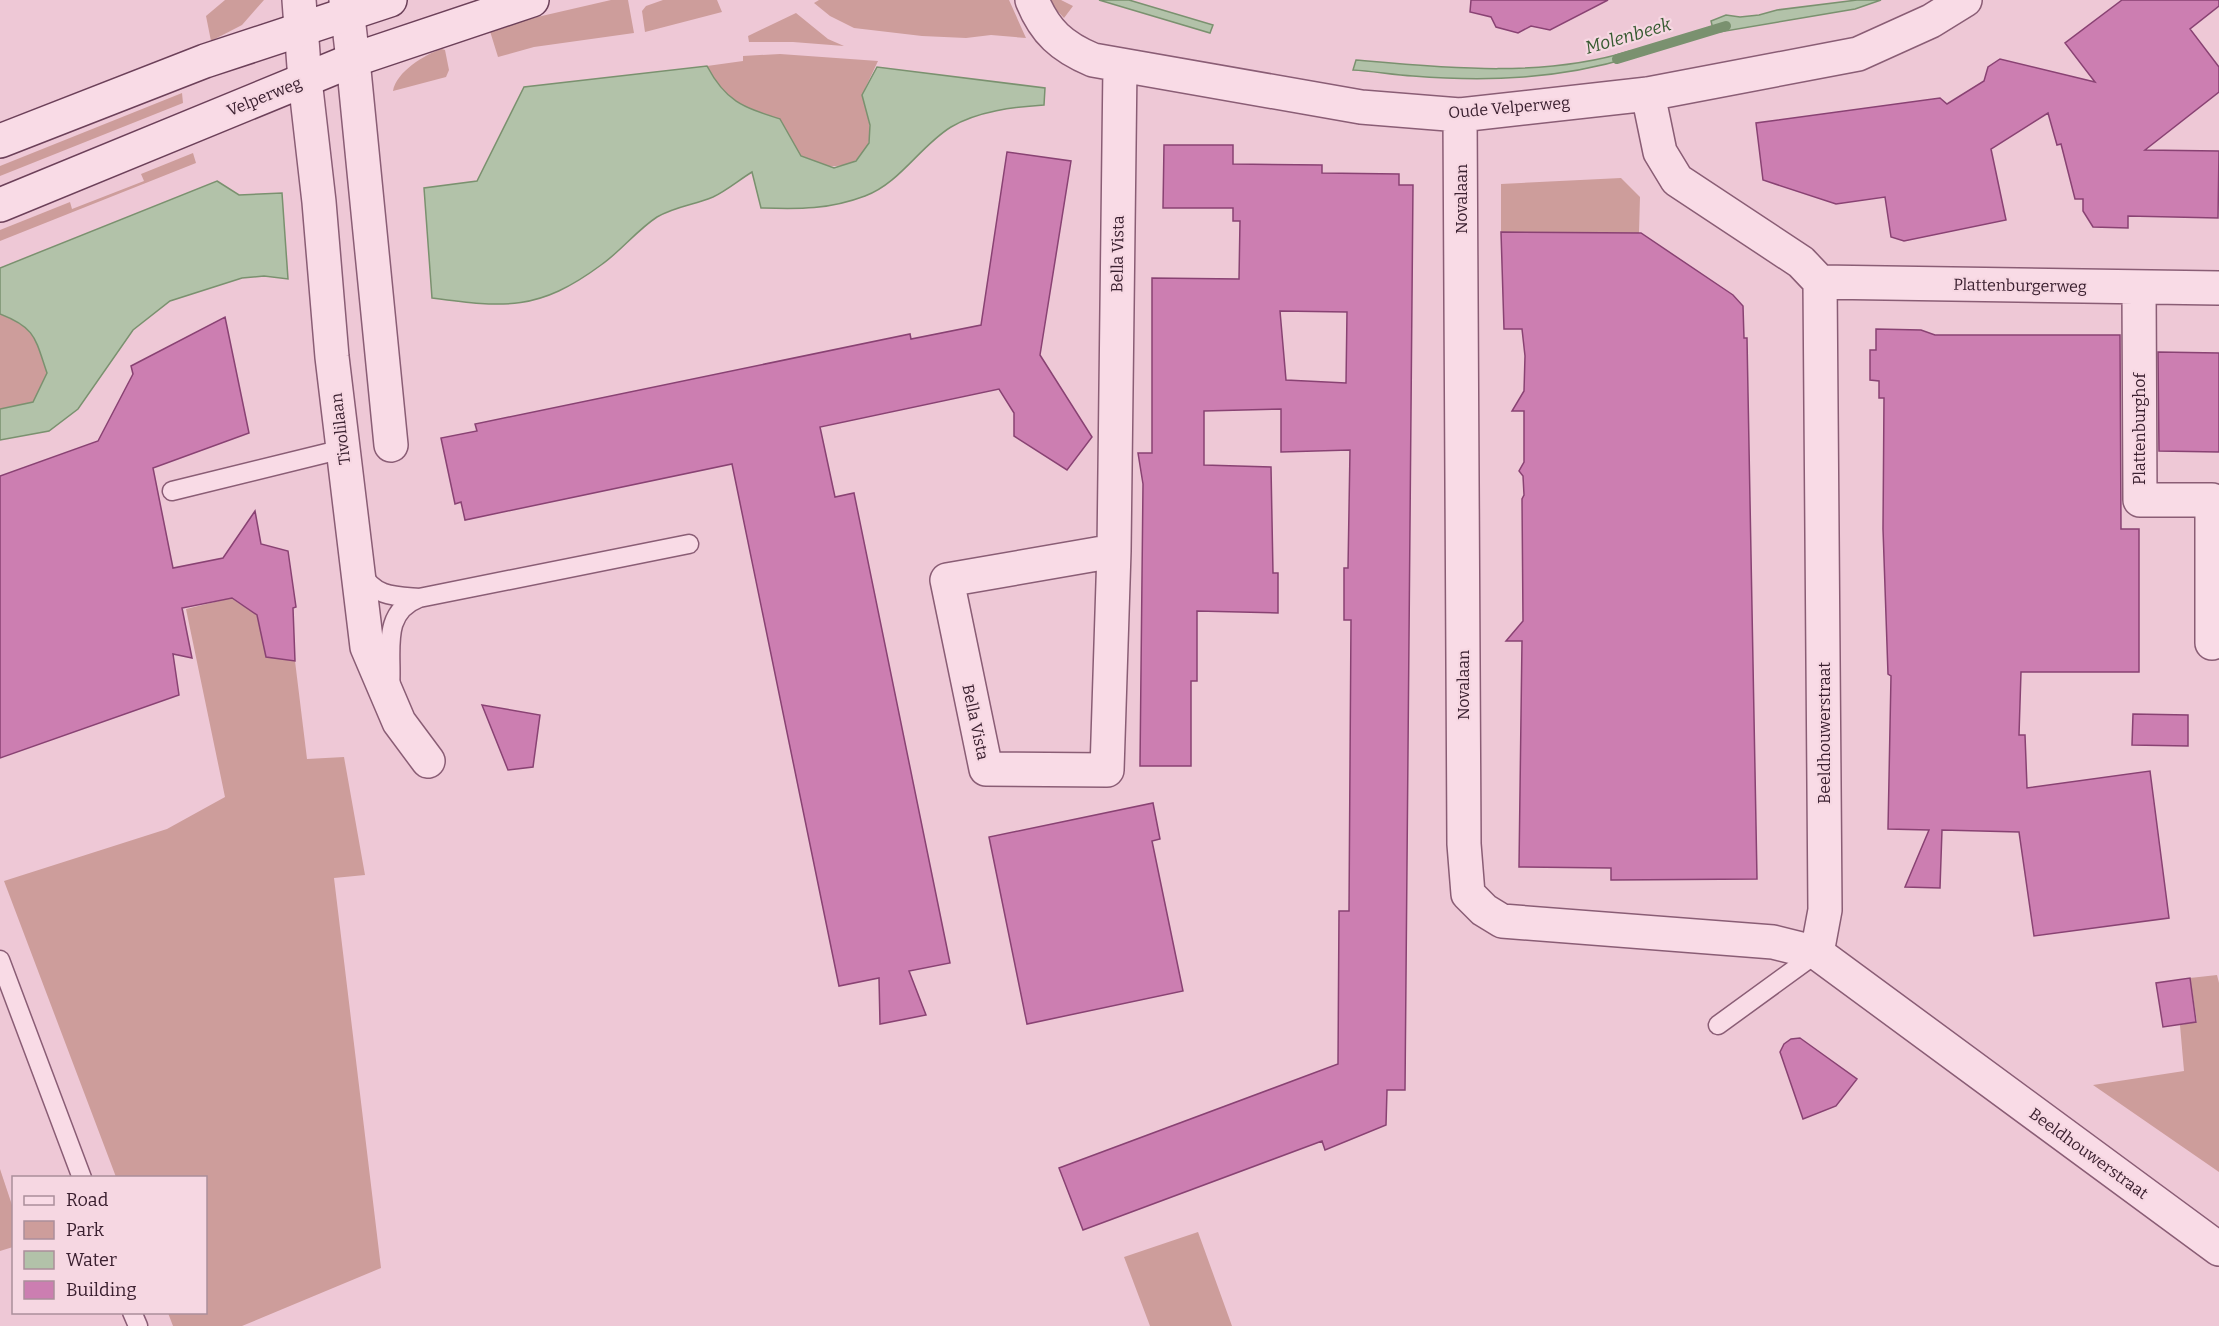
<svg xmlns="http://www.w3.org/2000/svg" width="2219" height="1326" font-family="Bitter,serif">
  <rect width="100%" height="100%" fill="#eec8d6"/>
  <path fill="#cd9d9b" d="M 225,0 L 264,0 L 242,25 L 211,41 L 206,16 Z
    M 611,0 L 628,0 L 634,33 L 534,47 L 498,57 L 489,28 Z
    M 663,0 L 717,0 L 722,12 L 645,32 L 642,11 L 646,6 Z
    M 819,0 L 1009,0 L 1026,38 L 991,35 L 966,38 L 922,36 L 854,28 L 830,16 L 814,3 Z
    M 1047,0 L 1061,0 L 1073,6 L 1064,18 Z
    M 796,13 L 828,39 L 844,46 L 793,42 L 749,42 L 748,36 Z
    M 442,49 L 445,50 L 449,70 L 446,77 L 393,91 C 396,72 425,54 442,49 Z
    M 780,54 L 878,61 L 862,95 C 866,110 872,125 869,140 C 864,171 821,172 801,156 C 792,148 786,129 780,119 C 743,107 726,102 707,66 L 743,61 L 743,56 Z
    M 182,93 L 183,103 L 0,176 L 0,166 Z
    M 193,153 L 196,163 L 0,241 L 0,230 L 70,202 L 72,209 L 144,181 L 141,174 Z
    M 1621,178 L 1640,197 L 1639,233 L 1501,232 L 1501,184 Z
    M 0,314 C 37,330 34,336 47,373 L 33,402 L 3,409 L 0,409 Z
    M 231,598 L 257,615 L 266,657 L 295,661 L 307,759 L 344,757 L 365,875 L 334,878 L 381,1268 L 242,1326 L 173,1326 L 168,1313 L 206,1312 L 206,1178 L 116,1177 L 4,881 L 167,829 L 225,797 L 186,609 Z
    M 2217,975 L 2219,983 L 2219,1172 L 2093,1085 L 2184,1071 L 2180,1025 L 2197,1022 L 2190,978 Z
    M 0,1169 L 13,1208 L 13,1247 L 0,1251 Z
    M 1198,1232 L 1232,1326 L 1150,1326 L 1124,1257 Z"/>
  <path fill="#b2c2a9" stroke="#7a916f" stroke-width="1.5" d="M 1099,0 L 1129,0 L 1213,25 L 1210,33 Z
    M 1857,0 L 1881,0 L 1855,9 L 1714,33 L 1711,21 L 1726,15 L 1740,17 L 1759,15 L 1777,10 Z
    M 1630,51 L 1632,57 C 1560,79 1488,82 1413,76 C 1393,75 1373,71 1353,70 L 1356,60 C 1445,68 1543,78 1630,51 Z
    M 707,66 C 726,102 743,107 780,119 L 801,156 L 834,168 L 856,161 L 869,143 L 870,125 L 862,95 L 877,67 L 1045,88 L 1044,105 C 1014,107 978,111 951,127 C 920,146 900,183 865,196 C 828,210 799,209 761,208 L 752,172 C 739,180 726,191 713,197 C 694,205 676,206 657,217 C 637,230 621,251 601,265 C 539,311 505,308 432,298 L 424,188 L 477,181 L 524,87 Z
    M 217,181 L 239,195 L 282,193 L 288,279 L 264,276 L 242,278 L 170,301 L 133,330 L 78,409 L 49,431 L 0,440 L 0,409 L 33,402 L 47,373 C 35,338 36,328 0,314 L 0,268 Z"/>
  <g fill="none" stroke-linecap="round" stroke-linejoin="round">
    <path stroke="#7a916f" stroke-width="10" d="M 1617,59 L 1726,26"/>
  </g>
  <path fill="#cc7eb1" stroke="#894273" stroke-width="1.5" fill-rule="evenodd" d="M 1471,0 L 1608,0 L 1550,30 L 1531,26 L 1518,33 L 1496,27 L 1491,17 L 1470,12 Z
    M 2122,0 L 2219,0 L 2219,6 L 2190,29 L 2219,67 L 2219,92 L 2145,150 L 2219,151 L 2218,218 L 2128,216 L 2128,228 L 2093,227 L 2083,211 L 2083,199 L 2075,199 L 2061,144 L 2057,145 L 2048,113 L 1991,149 L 2006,220 L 1904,241 L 1891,237 L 1885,197 L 1836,204 L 1763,180 L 1756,123 L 1940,98 L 1947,104 L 1984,81 L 1988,67 L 2000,59 L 2095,82 L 2065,43 Z
    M 1164,145 L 1233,145 L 1233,164 L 1322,165 L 1322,173 L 1399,174 L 1399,185 L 1413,185 L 1405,1090 L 1387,1090 L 1386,1125 L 1325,1150 L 1322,1141 L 1083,1230 L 1059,1168 L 1338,1064 L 1339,911 L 1349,911 L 1351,620 L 1344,620 L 1344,568 L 1348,568 L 1350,450 L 1281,452 L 1281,409 L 1204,411 L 1204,465 L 1271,467 L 1273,573 L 1278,573 L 1278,613 L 1197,611 L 1197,681 L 1191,681 L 1191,766 L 1140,766 L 1143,484 L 1138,453 L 1152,453 L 1152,278 L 1239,279 L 1240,221 L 1233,221 L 1233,208 L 1163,208 ZM 1280,311 L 1347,312 L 1346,383 L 1286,380 Z
    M 1007,152 L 1071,161 L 1040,355 L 1092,437 L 1067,470 L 1014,436 L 1014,413 L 999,389 L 820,427 L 835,497 L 854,493 L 950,963 L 909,971 L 926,1015 L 880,1024 L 879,978 L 839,986 L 732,464 L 465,520 L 461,502 L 455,504 L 441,438 L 477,431 L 475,424 L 910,334 L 911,339 L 981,325 Z
    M 1501,232 L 1641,233 L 1733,295 L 1743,306 L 1744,338 L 1747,338 L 1757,879 L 1611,880 L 1611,868 L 1519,867 L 1522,641 L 1506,641 L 1523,621 L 1522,499 L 1524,495 L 1523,476 L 1519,471 L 1524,462 L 1524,411 L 1512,411 L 1524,391 L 1525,356 L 1522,329 L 1504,329 Z
    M 225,317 L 249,433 L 153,468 L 173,568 L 223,558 L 255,511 L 261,544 L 288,551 L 296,607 L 293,608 L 295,661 L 266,657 L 257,615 L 232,598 L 182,608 L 192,658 L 173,654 L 179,695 L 0,758 L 0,476 L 98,441 L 133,374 L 131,366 Z
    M 1876,329 L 1921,330 L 1935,335 L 2120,335 L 2121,529 L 2139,529 L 2139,672 L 2021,672 L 2019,735 L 2025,735 L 2027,788 L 2150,771 L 2169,918 L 2034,936 L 2019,832 L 1942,830 L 1940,888 L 1905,887 L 1929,830 L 1888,829 L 1891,676 L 1888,674 L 1883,529 L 1884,398 L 1879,398 L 1879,381 L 1870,380 L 1870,350 L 1876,350 Z
    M 2158,352 L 2219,353 L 2219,452 L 2159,451 Z
    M 482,705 L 540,715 L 533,767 L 508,770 Z
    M 2133,714 L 2188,715 L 2188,746 L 2132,745 Z
    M 1153,803 L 1160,839 L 1152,841 L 1183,991 L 1027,1024 L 989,837 Z
    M 2190,978 L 2196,1022 L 2163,1027 L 2156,983 Z
    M 1800,1038 L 1857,1079 L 1836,1106 L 1803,1119 L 1780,1052 L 1784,1044 L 1791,1039 Z"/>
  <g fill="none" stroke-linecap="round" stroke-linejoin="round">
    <defs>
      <path id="service" d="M 172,491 L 343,449
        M 361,573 C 376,597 393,596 419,598 L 689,544
        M 390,687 C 393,653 380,613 419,598
        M 0,960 L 82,1178
        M 1718,1025 L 1817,953
        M 132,1312 L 138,1326"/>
      <path id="minor" d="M 1032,0 C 1045,32 1062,47 1093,60 L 1361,107 L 1460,115 L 1648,94 L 1858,54 L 1931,21 L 1965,0
        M 353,60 L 391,445
        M 305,80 L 319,202 L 332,357 L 367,647 L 399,722 L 428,761
        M 1648,94 L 1660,152 L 1677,180 L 1801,262 L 1820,282 L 1825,910 L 1817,953 L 2219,1249
        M 1460,115 L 1464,844 L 1468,894 L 1484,910 L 1502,921 L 1773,942 L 1817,953
        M 1820,282 L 2219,288
        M 2139,287 L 2140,500 L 2212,500 L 2212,643
        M 1114,551 L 947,580 L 986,769 L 1107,770 L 1114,551 L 1120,65"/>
      <path id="tertiary" d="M 299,0 L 305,80
        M 346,0 L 353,60"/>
      <path id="secondary" d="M 0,141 L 205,61 L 390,0
        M 0,205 L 353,60 L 532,0"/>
    </defs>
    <use href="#service" stroke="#8a5d75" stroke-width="21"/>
    <use href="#minor" stroke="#8a5d75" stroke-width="36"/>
    <use href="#tertiary" stroke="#8a5d75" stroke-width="36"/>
    <use href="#secondary" stroke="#6c4059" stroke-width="36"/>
    <use href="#service" stroke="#f9dbe6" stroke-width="18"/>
    <use href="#minor" stroke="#f9dbe6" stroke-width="33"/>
    <use href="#tertiary" stroke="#f9dbe6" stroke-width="33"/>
    <use href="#secondary" stroke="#f9dbe6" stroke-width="33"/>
  </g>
  <g text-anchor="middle" stroke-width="4.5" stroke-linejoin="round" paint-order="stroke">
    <g font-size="16" fill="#3b2030" stroke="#f6d7e2">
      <text transform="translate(264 96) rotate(-22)" y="6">Velperweg</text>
      <text transform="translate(1509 107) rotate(-5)" y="6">Oude Velperweg</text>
      <text transform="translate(1461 199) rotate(-90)" y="6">Novalaan</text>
      <text transform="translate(1117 254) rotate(-89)" y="6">Bella Vista</text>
      <text transform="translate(2020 285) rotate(1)" y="6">Plattenburgerweg</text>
      <text transform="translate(340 429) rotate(-97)" y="6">Tivolilaan</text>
      <text transform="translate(2139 429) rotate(-90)" y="6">Plattenburghof</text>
      <text transform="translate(1463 685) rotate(-90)" y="6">Novalaan</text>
      <text transform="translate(976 722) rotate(78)" y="6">Bella Vista</text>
      <text transform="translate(1824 733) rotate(-90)" y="6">Beeldhouwerstraat</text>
      <text transform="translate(2089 1153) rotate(36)" y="6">Beeldhouwerstraat</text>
    </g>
    <g font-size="18" font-style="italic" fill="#365a30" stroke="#f6d7e2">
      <text transform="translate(1628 36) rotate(-16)" y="6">Molenbeek</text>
    </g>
  </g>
  <rect x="12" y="1176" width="195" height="138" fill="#f6d7e2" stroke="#ab8e9b" stroke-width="1.5"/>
  <rect x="24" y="1196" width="30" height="9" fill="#f9dbe6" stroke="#ab8e9b" stroke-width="1.5"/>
  <text x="66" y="1206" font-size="18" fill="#3b2030">Road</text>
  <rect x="24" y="1221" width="30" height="18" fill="#cd9d9b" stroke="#ab8e9b" stroke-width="1.5"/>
  <text x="66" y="1236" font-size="18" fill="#3b2030">Park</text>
  <rect x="24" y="1251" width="30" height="18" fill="#b2c2a9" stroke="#ab8e9b" stroke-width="1.5"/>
  <text x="66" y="1266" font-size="18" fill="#3b2030">Water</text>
  <rect x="24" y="1281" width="30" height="18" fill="#cc7eb1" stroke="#ab8e9b" stroke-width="1.5"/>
  <text x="66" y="1296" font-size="18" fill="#3b2030">Building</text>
</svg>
